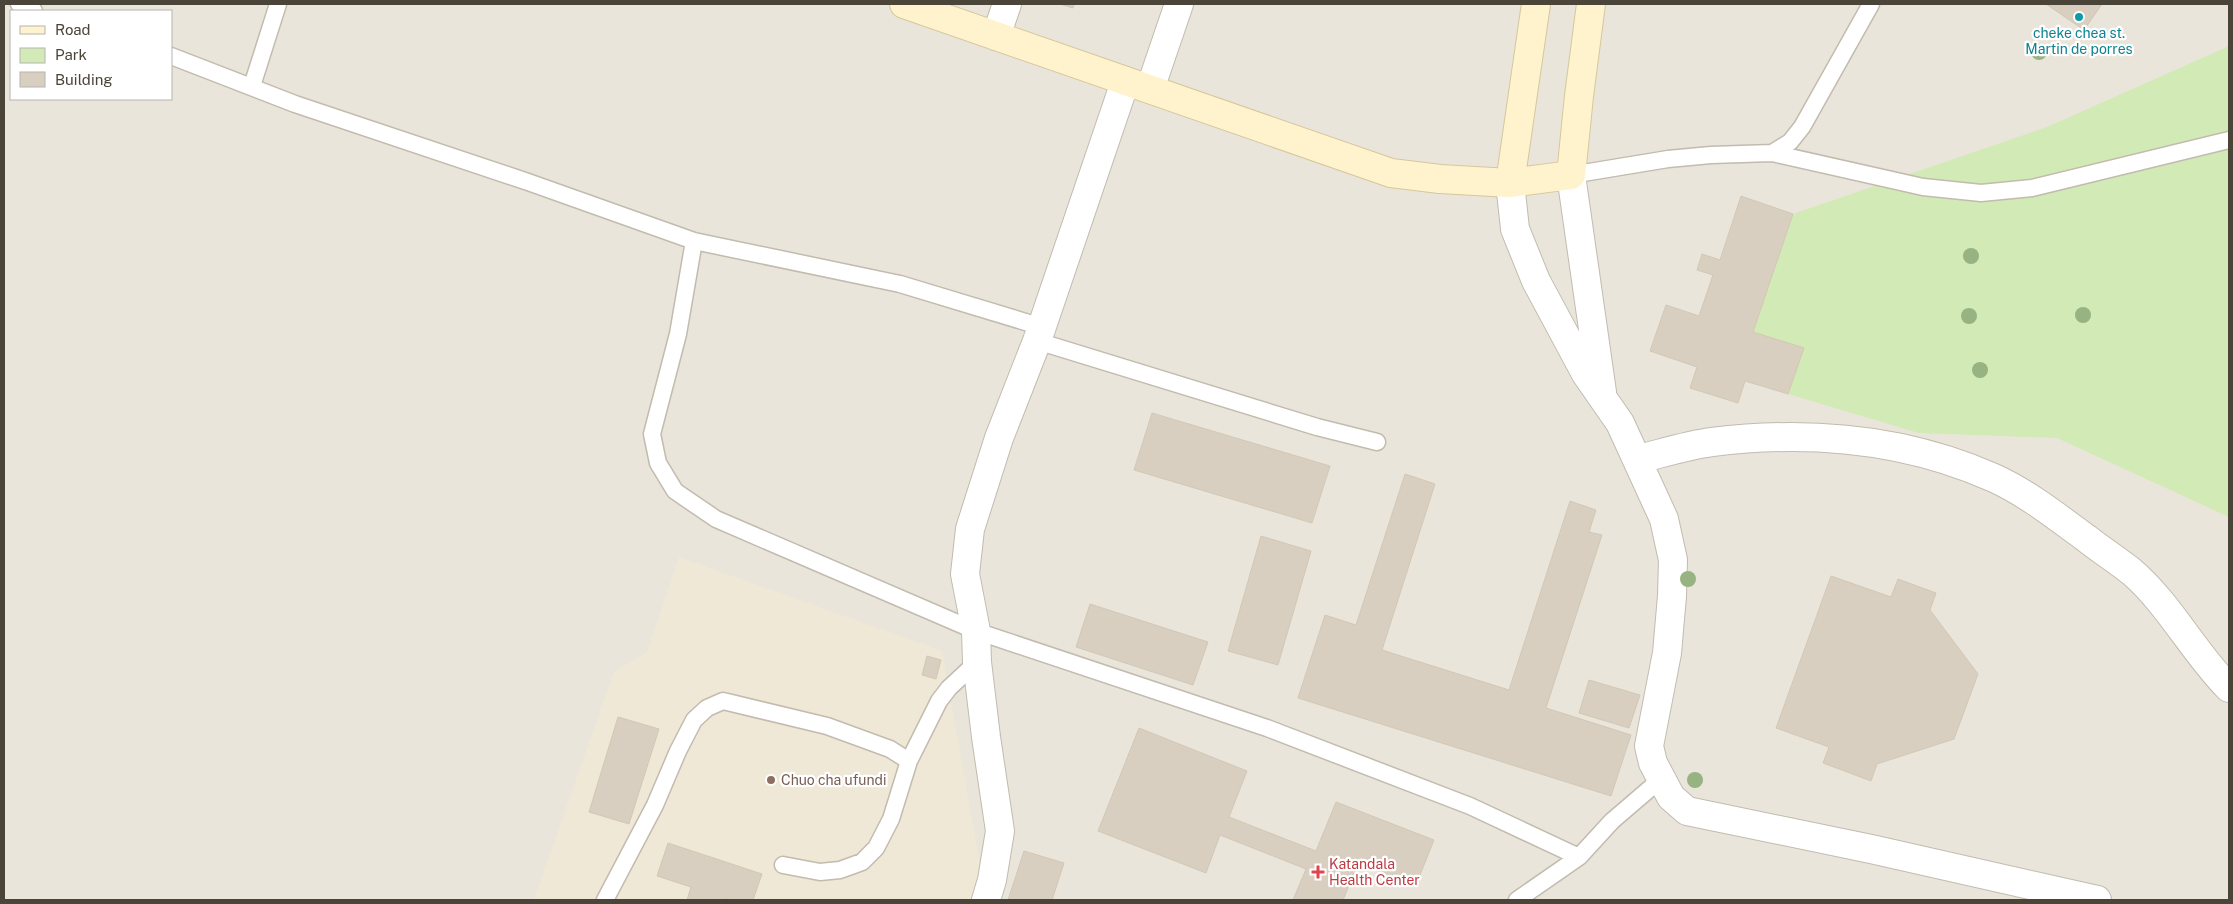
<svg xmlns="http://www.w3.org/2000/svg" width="2233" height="904" font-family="'Public Sans',sans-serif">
  <rect width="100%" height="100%" fill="#f6f3ec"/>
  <path fill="#eae5da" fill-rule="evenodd" d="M 4,4 L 2229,4 L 2229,900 L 4,900 ZM 11,11 L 171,11 L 171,99 L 11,99 Z"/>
  <path fill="#efe8d6" d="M 679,557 L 942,651 L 981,871 L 974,900 L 534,900 L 614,672 L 647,652 Z"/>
  <path fill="#d2eab5" d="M 2229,46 L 2229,517 L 2057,438 L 1919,433 L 1788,394 L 1803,348 L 1753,332 L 1793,214 L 2047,127 Z"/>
  <path fill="#d8cfc1" stroke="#d3c7b4" d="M 1060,4 L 1074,4 L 1073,8 Z
    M 2046,4 L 2102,4 L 2084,30 Z
    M 1741,196 L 1793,214 L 1753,332 L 1804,348 L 1788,394 L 1745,381 L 1738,403 L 1690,388 L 1697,367 L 1650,351 L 1666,305 L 1699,316 L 1713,275 L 1697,270 L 1702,254 L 1720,260 Z
    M 1152,413 L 1330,466 L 1312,523 L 1134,470 Z
    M 1405,474 L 1435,484 L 1382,650 L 1509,690 L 1570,501 L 1596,510 L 1589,532 L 1602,535 L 1546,708 L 1631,735 L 1611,796 L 1298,698 L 1325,615 L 1356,625 Z
    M 1261,536 L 1311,551 L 1278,665 L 1228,651 Z
    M 1831,576 L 1891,597 L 1898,579 L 1936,593 L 1930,610 L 1978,674 L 1954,739 L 1877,764 L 1871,781 L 1823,763 L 1829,747 L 1776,728 Z
    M 1090,604 L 1208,642 L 1193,685 L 1076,647 Z
    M 927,656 L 941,660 L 936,679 L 922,675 Z
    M 1589,680 L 1640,695 L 1629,728 L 1579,713 Z
    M 618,717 L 659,729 L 629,824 L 589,812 Z
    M 1139,728 L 1247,771 L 1229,817 L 1316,851 L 1336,802 L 1434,840 L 1416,885 L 1358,863 L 1343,900 L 1293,900 L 1306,869 L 1220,835 L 1206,873 L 1098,831 Z
    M 668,843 L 762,874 L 753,900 L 732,900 L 724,898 L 723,900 L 687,900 L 691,887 L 657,876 Z
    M 1024,851 L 1064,863 L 1052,900 L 1008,900 Z"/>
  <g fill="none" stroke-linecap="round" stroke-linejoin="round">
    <defs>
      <path id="lane" d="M 19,4 L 34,11
        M 171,56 L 295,104 L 528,182 L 694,241 L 900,284 L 1042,327
        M 252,86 L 278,4
        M 1772,153 L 1923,187 L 1981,193 L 2032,188 L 2229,140
        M 1571,175 L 1668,159 L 1711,155 L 1772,153 L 1790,142 L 1802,127 L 1871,4
        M 694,241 L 678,334 L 652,434 L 658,463 L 675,491 L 716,519 L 976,631 L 1267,728 L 1470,806 L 1579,857
        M 1037,341 L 1317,427 L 1377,442
        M 783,865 L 820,872 L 840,870 L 862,862 L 876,848 L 891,819 L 909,761 L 939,701 L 949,688 L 977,662
        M 605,900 L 655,805 L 678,751 L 694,720 L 707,708 L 723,701 L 827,726 L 890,749 L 909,761
        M 1517,900 L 1579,857 L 1612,821 L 1661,779"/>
      <path id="street" d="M 996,36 L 1007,4
        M 1150,89 L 1179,4
        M 1571,175 L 1602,392
        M 1510,183 L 1515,229 L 1536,281 L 1586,374 L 1620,423 L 1664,519 L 1673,560 L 1672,596 L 1667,653 L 1649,746 L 1653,763 L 1671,797 L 1687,811 L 1871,849 L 2097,900
        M 1639,459 C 1663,453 1688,445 1712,442 C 1810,430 1904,438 1994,478 C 2027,493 2057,517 2086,538 C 2101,550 2117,560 2132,572 C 2170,605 2194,653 2229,688
        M 986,900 L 992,880 L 1000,831 L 986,737 L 977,662 L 976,631 L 965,574 L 970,529 L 999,438 L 1037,341 L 1125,82"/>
      <path id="secondary" d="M 904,4 L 1391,173 L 1440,179 L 1510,183 L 1571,175 L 1579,96 L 1591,4
        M 1510,183 L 1536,4"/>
    </defs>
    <use href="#lane" stroke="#c2bbae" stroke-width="19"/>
    <use href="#street" stroke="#c2bbae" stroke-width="30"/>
    <use href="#secondary" stroke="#d6c79b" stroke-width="30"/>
    <use href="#lane" stroke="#fff" stroke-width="16"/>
    <use href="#street" stroke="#fff" stroke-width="28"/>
    <use href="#secondary" stroke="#fff3cd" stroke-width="28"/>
  </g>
  <g fill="#97b381">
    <circle cx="2039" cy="52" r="8"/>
    <circle cx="1971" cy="256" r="8"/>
    <circle cx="2083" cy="315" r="8"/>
    <circle cx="1969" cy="316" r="8"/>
    <circle cx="1980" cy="370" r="8"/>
    <circle cx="1688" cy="579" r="8"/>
    <circle cx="1695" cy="780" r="8"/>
  </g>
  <circle fill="#0f9aa8" stroke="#fff" stroke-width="2" cx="2079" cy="17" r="5"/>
  <circle fill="#8d6e63" stroke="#fff" stroke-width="2" cx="771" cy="780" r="5"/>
  <path fill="#e0444e" stroke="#fff" stroke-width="2" d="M1315.5 864.5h5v5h5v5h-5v5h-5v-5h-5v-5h5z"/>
  <g text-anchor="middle" stroke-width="4.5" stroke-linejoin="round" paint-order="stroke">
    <g font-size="14" fill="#0d838f" stroke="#fff">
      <text x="2079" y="38">cheke chea st.<tspan x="2079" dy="16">Martin de porres</tspan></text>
    </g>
    <g font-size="14" fill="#785e54" stroke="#fff" text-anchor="start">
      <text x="781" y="785">Chuo cha ufundi</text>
    </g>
    <g font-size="14" fill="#be3a42" stroke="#fff" text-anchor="start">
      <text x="1329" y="869">Katandala<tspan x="1329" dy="16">Health Center</tspan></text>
    </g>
  </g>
  <rect width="2233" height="904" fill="none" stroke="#4b4439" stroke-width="10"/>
  <rect x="10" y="10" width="162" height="90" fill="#ffffff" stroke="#b7b4b0"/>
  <rect x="20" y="26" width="25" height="8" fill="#fff3cd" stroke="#b7b4b0"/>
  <text x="55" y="35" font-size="15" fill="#4b4439">Road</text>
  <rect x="20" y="48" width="25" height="15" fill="#d2eab5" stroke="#b7b4b0"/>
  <text x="55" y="60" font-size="15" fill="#4b4439">Park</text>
  <rect x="20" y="72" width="25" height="15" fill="#d8cfc1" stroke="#b7b4b0"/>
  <text x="55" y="85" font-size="15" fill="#4b4439">Building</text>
</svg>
